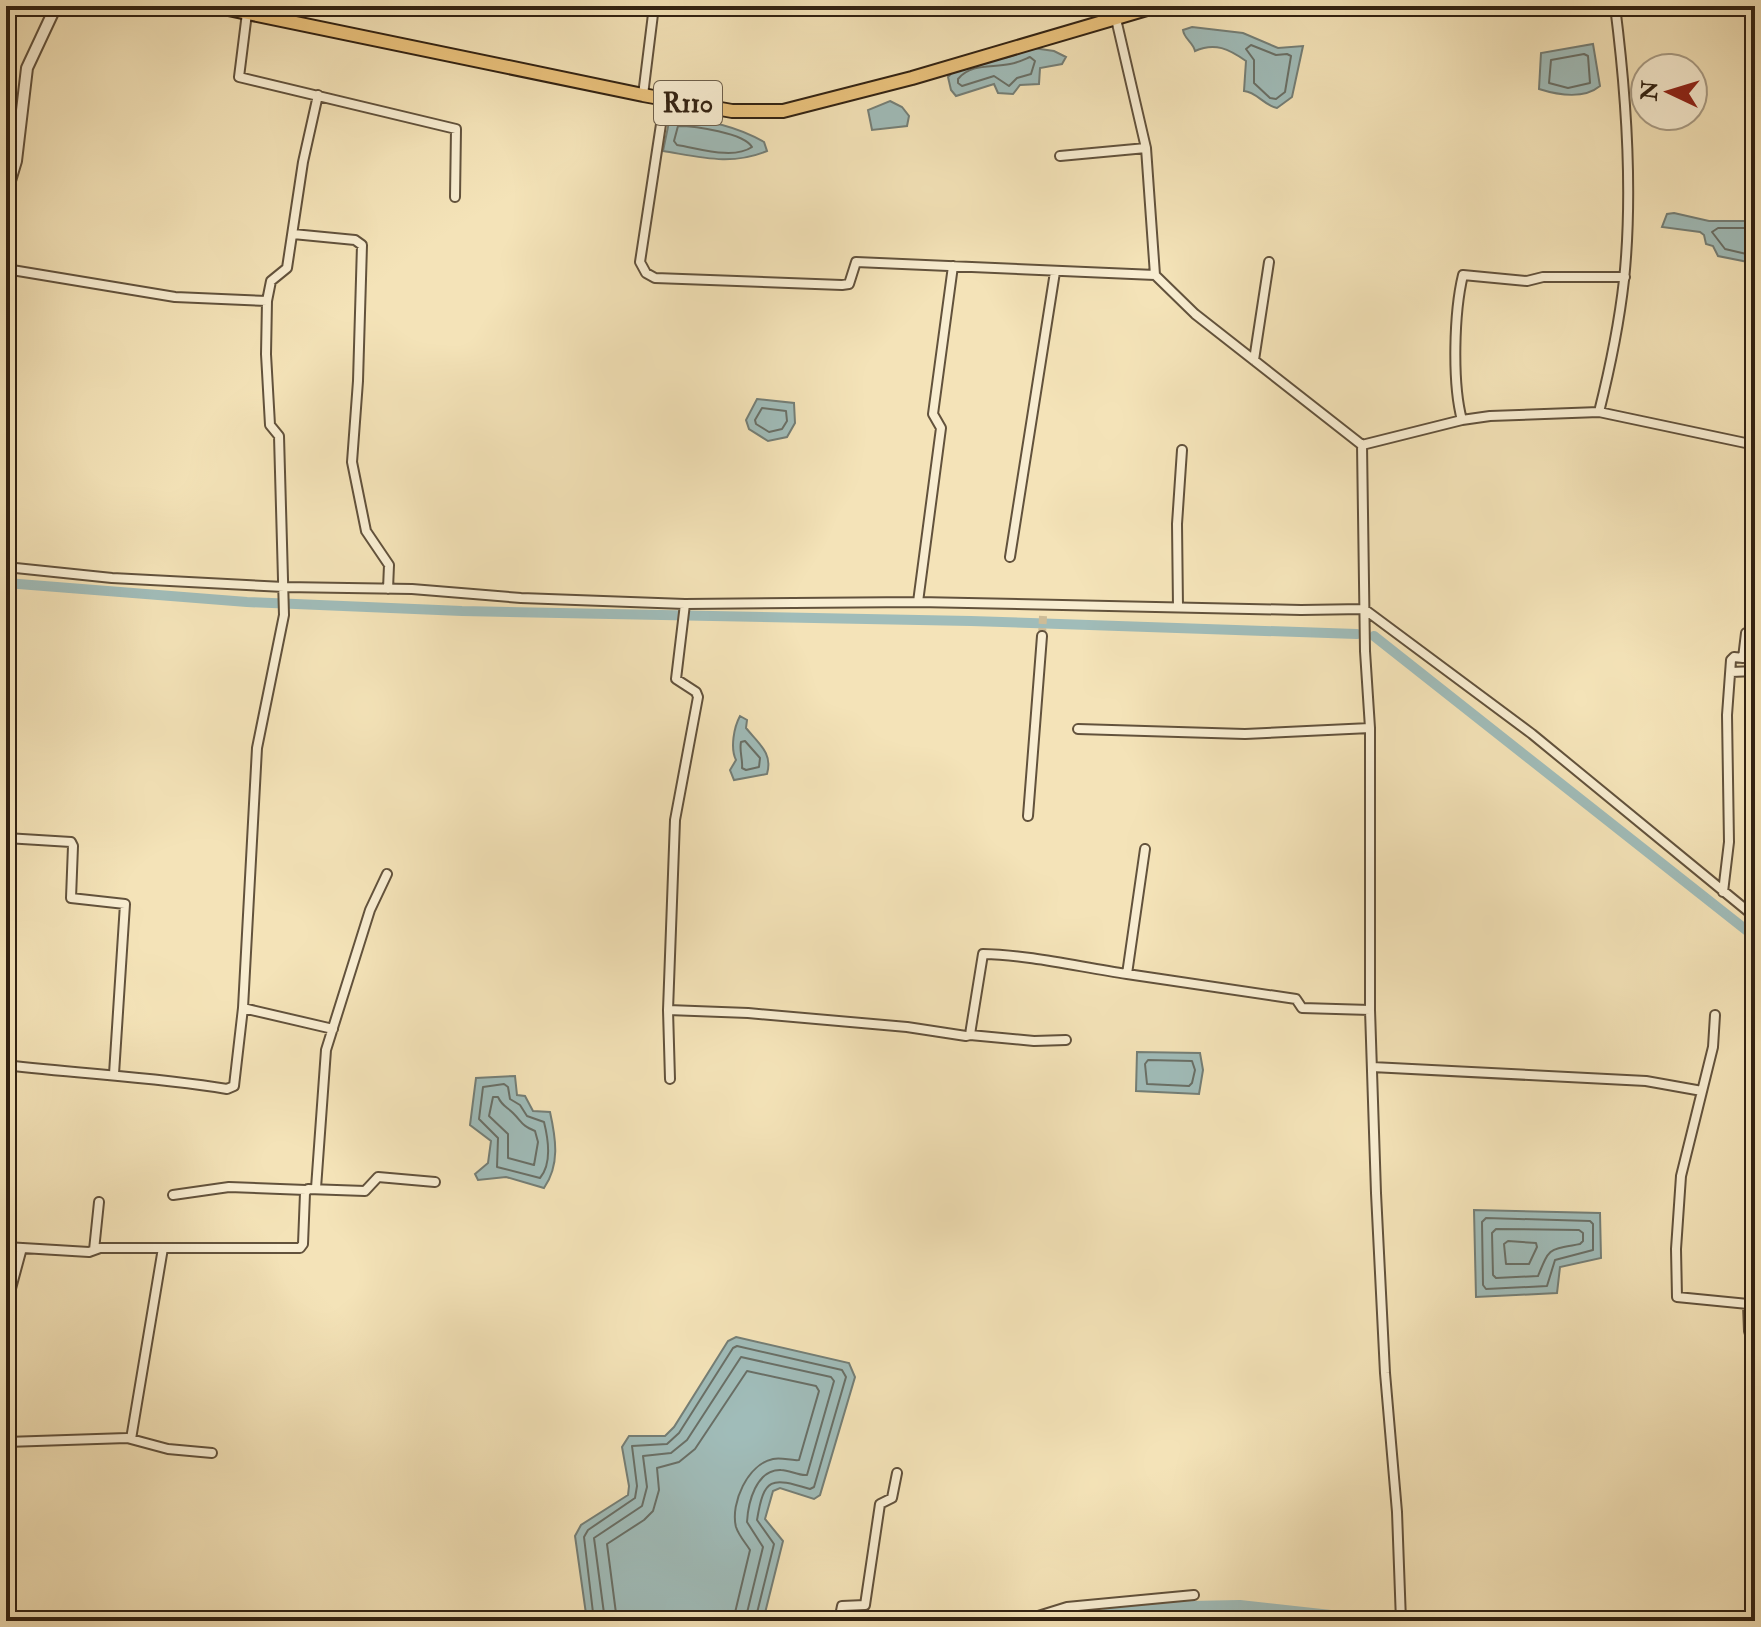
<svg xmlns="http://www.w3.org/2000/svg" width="1761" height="1627" font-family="'IM FELL Double Pica',serif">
  <rect width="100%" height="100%" fill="#f4e3b8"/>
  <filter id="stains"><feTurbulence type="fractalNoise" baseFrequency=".0025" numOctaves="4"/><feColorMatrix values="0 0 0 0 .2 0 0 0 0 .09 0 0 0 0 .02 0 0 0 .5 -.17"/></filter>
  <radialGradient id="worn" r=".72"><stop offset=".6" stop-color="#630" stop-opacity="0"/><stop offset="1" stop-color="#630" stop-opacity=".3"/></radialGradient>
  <path fill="#a0bcb9" stroke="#747e76" stroke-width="2" d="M 1192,27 L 1243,33 L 1278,48 L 1303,46 L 1292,97 L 1277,108 C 1263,105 1257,92 1244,91 L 1246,61 C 1229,49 1215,42 1195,51 C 1193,42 1184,39 1183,30 Z
    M 1593,44 L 1600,86 C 1583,100 1558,95 1539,89 L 1541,53 Z
    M 1033,48 L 1054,51 L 1066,57 L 1062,64 L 1040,68 L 1039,84 L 1020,85 L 1013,94 L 998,93 L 994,84 L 956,96 L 951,90 L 948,77 C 967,55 983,62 1008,57 C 1016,55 1024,51 1033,48 Z
    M 890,101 L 902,107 L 909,116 L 907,126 L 872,130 L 868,110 Z
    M 670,117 C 703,119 735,125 764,142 L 767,151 C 731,166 700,157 663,151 Z
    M 1674,213 L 1709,221 L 1755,221 L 1753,263 L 1718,256 L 1713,246 L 1706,244 L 1704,235 L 1700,232 L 1662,227 L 1667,214 Z
    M 757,399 L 794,403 L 795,423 L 787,437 L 768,441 L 749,429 L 746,420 Z
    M 740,716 L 747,720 L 746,728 C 759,744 773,753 767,774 L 734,780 L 730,770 L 736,760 C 730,748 734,727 740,716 Z
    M 1137,1052 L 1200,1053 L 1203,1070 L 1199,1094 L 1136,1091 Z
    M 515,1076 L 517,1095 L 525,1096 L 533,1111 L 550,1112 C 556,1139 560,1165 544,1188 L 506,1177 L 478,1180 L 475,1174 L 488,1163 L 491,1141 L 470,1125 L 476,1078 Z
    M 1474,1210 L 1600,1213 L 1601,1258 L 1560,1267 L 1557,1293 L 1476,1297 Z
    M 736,1337 L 849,1363 L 855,1377 L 820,1495 L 814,1499 L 780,1488 L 773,1491 L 765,1519 L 783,1541 L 763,1621 L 587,1621 L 575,1536 L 581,1525 L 628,1495 L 629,1486 L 622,1447 L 629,1436 L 665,1436 L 674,1427 L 728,1341 Z"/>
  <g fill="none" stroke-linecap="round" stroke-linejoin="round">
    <path stroke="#696f66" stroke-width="2" d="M 1251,45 L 1276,55 L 1287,54 L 1291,56 L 1285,92 L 1276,99 L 1270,98 L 1254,83 L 1254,60 L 1246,49 Z
      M 1584,54 L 1588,56 L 1590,83 L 1568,88 L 1549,83 L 1551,60 Z
      M 1030,57 L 1035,61 L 1031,74 L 1017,78 L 1009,86 L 994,76 L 962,86 L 958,83 L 958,79 C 971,63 992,68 1010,64 C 1017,63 1023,60 1030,57 Z
      M 678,126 C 695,126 744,133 752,147 C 733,160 698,148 677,145 L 674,141 Z
      M 1755,228 L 1718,228 L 1712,232 L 1725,249 L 1755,256
      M 762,408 L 786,411 L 787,421 L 782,429 L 769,432 L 756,424 L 755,420 Z
      M 745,741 L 760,758 L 759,767 L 746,770 L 742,768 C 743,760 739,750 741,742 Z
      M 1148,1060 L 1192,1061 L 1195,1070 L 1192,1083 L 1189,1086 L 1147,1084 L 1145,1064 Z
      M 504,1084 L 508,1087 L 510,1099 L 520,1105 L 527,1116 L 544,1122 C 548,1138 552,1164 540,1178 L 497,1167 L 498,1138 L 479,1119 L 483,1087 Z
      M 493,1097 L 498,1097 C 502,1106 507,1107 513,1113 C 523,1123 521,1125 535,1131 L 538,1142 L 534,1165 L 508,1158 L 508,1134 L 489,1116 Z
      M 1486,1218 L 1590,1221 L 1593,1224 L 1593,1250 L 1555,1260 L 1547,1286 L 1486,1289 L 1483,1285 L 1482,1222 Z
      M 1496,1229 L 1579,1230 L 1583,1233 L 1583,1241 L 1580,1244 C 1548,1250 1550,1247 1538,1276 L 1496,1278 L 1493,1275 L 1492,1233 Z
      M 1508,1241 L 1536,1243 L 1537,1247 L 1529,1264 L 1506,1264 L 1504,1244 Z
      M 594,1621 L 584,1537 L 588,1530 L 635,1498 L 637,1486 L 632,1446 L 667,1444 L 679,1433 L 733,1348 L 737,1346 L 842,1370 L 846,1377 L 814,1487 L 810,1489 C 771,1477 764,1477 757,1520 L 774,1544 L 755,1621
      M 605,1621 L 594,1538 L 642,1506 L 647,1487 L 643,1456 L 671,1453 L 687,1440 L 741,1357 L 831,1377 L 834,1381 L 807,1475 C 798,1476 790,1470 781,1470 C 756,1469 748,1503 747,1522 L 763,1547 L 745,1621
      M 617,1621 L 607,1544 L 644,1520 L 653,1511 L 659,1490 L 657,1468 L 679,1462 L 695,1449 L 747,1371 L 816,1386 L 819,1391 L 799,1460 C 791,1461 782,1457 773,1459 C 748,1464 730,1503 736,1527 C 739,1536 745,1542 750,1550 L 733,1621"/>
    <path stroke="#a0bcb9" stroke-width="10" d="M 6,583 L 247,602 L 462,611 L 971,621 L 1357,634
      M 1374,636 L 1755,937
      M 1073,1621 L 1138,1607 L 1240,1605 L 1385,1621"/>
    <path stroke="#cdbc97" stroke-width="8" stroke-dasharray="8 4" stroke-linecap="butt" d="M 1042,636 L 1043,616"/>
    <defs>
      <path id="minor" d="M 247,13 L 239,77 L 456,129 L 455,197
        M 1116,19 L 1146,148 L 1155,275 L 1195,314 L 1362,445
        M 643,95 L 654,6
        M 665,98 L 640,262 L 646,273 L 655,278 L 842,285 L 849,284 L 856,262 L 1155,275
        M 1060,156 L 1146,148
        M 293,234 L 355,240 L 362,245 L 358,381 L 352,462 L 366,531 L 389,565 L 388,589
        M 6,269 L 175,297 L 267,301
        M 1254,360 L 1269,262
        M 1599,412 L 1755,445
        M 1462,420 C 1452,383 1454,312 1463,275 L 1527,281 L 1543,277 L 1625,277
        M 1010,557 L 1055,272
        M 6,567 L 112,578 L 284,587 L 412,589 L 521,598 L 685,604 L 918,602 L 1301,610 L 1364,609 L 1532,734 L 1755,917
        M 918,602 L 941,428 L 933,414 L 953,266
        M 1178,607 L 1177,524 L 1182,450
        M 1731,672 L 1755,671
        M 1078,729 L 1245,734 L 1370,728
        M 1028,816 L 1042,636
        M 6,838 L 71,842 L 73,846 L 71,898 L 125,904 L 114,1074
        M 1145,849 L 1127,974 L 1296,999 L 1302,1008 L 1370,1010
        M 1723,892 L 1729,842 L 1727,715 L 1731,660 L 1734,657 L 1743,658 L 1746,633 L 1755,633
        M 243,1008 L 333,1029
        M 668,1010 L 748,1013 L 907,1027 L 966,1036 L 970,1035 L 971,1028 L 983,954 C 1031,955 1079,967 1127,974
        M 1715,1015 L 1713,1047 L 1681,1176 L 1676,1249 L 1677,1297 L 1748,1304 L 1749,1331 L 1755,1350
        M 970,1035 L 1034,1041 L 1066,1040
        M 6,1065 C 80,1074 154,1077 227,1089 L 234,1086 L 243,1008 L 257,748 L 284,615 L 279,436 L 270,425 L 266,354 L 267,301 L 271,281 L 287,268 L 303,162 L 318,95
        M 1372,1067 L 1646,1081 L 1702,1091
        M 670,1079 L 668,1010 L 675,820 L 698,697 L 696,692 L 676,679 L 685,604
        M 316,1188 L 326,1050 L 370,910 L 387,874
        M 173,1195 L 229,1187 L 306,1190
        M 6,1247 L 89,1252 L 100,1248 L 300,1248 L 303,1244 L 305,1193 L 308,1189 L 365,1191 L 378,1177 L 435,1182
        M 94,1250 L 99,1202
        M 6,1307 L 22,1248
        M 131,1439 L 163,1248
        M 6,1442 L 127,1438 L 168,1449 L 212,1453
        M 839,1621 L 842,1606 L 865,1605 L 880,1504 L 892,1498 L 897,1473
        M 1022,1621 L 1067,1607 L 1194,1595
        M 1401,1621 L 1397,1512 L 1385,1373 L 1376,1193 L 1370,1010 L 1370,728 L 1365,651 L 1362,445 L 1462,420 L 1490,416 L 1599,412 C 1610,368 1619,325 1624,280 C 1633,193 1626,92 1615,6"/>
      <path id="tertiary" d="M 6,194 L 16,161 L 27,68 L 56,6"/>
      <path id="primary" d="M 214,6 L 643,95 L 732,111 L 783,111 L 912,78 L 1157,6"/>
    </defs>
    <use href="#minor" stroke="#62523c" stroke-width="12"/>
    <use href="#tertiary" stroke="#62523c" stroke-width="14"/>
    <use href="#primary" stroke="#322212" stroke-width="16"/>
    <use href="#minor" stroke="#f8edd1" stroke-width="8"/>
    <use href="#tertiary" stroke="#f8edd1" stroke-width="10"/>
    <use href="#primary" stroke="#eac27c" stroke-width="12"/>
  </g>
  <g text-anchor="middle" stroke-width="6" stroke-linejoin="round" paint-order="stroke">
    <rect fill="#f8edd1" stroke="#6d5f4b" stroke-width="2" x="654" y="81" width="68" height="44" rx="6"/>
    <g font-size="26" font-weight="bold" fill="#322212">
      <text x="688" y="112">R110</text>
    </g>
  </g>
  <rect width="1761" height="1627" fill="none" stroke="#f4e3b8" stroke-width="32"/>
  <rect x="8" y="8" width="1745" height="1611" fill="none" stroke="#322212" stroke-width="4"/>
  <rect x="16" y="16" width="1729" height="1595" fill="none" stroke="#322212" stroke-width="2"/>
  <g transform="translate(1669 92) rotate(274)"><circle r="38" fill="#f8edd1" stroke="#a99c85" stroke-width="2"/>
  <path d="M0-6L14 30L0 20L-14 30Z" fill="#8f2418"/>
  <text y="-12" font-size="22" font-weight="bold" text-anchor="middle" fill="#322212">N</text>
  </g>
  <rect width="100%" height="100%" filter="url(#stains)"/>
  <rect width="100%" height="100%" fill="url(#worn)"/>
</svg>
